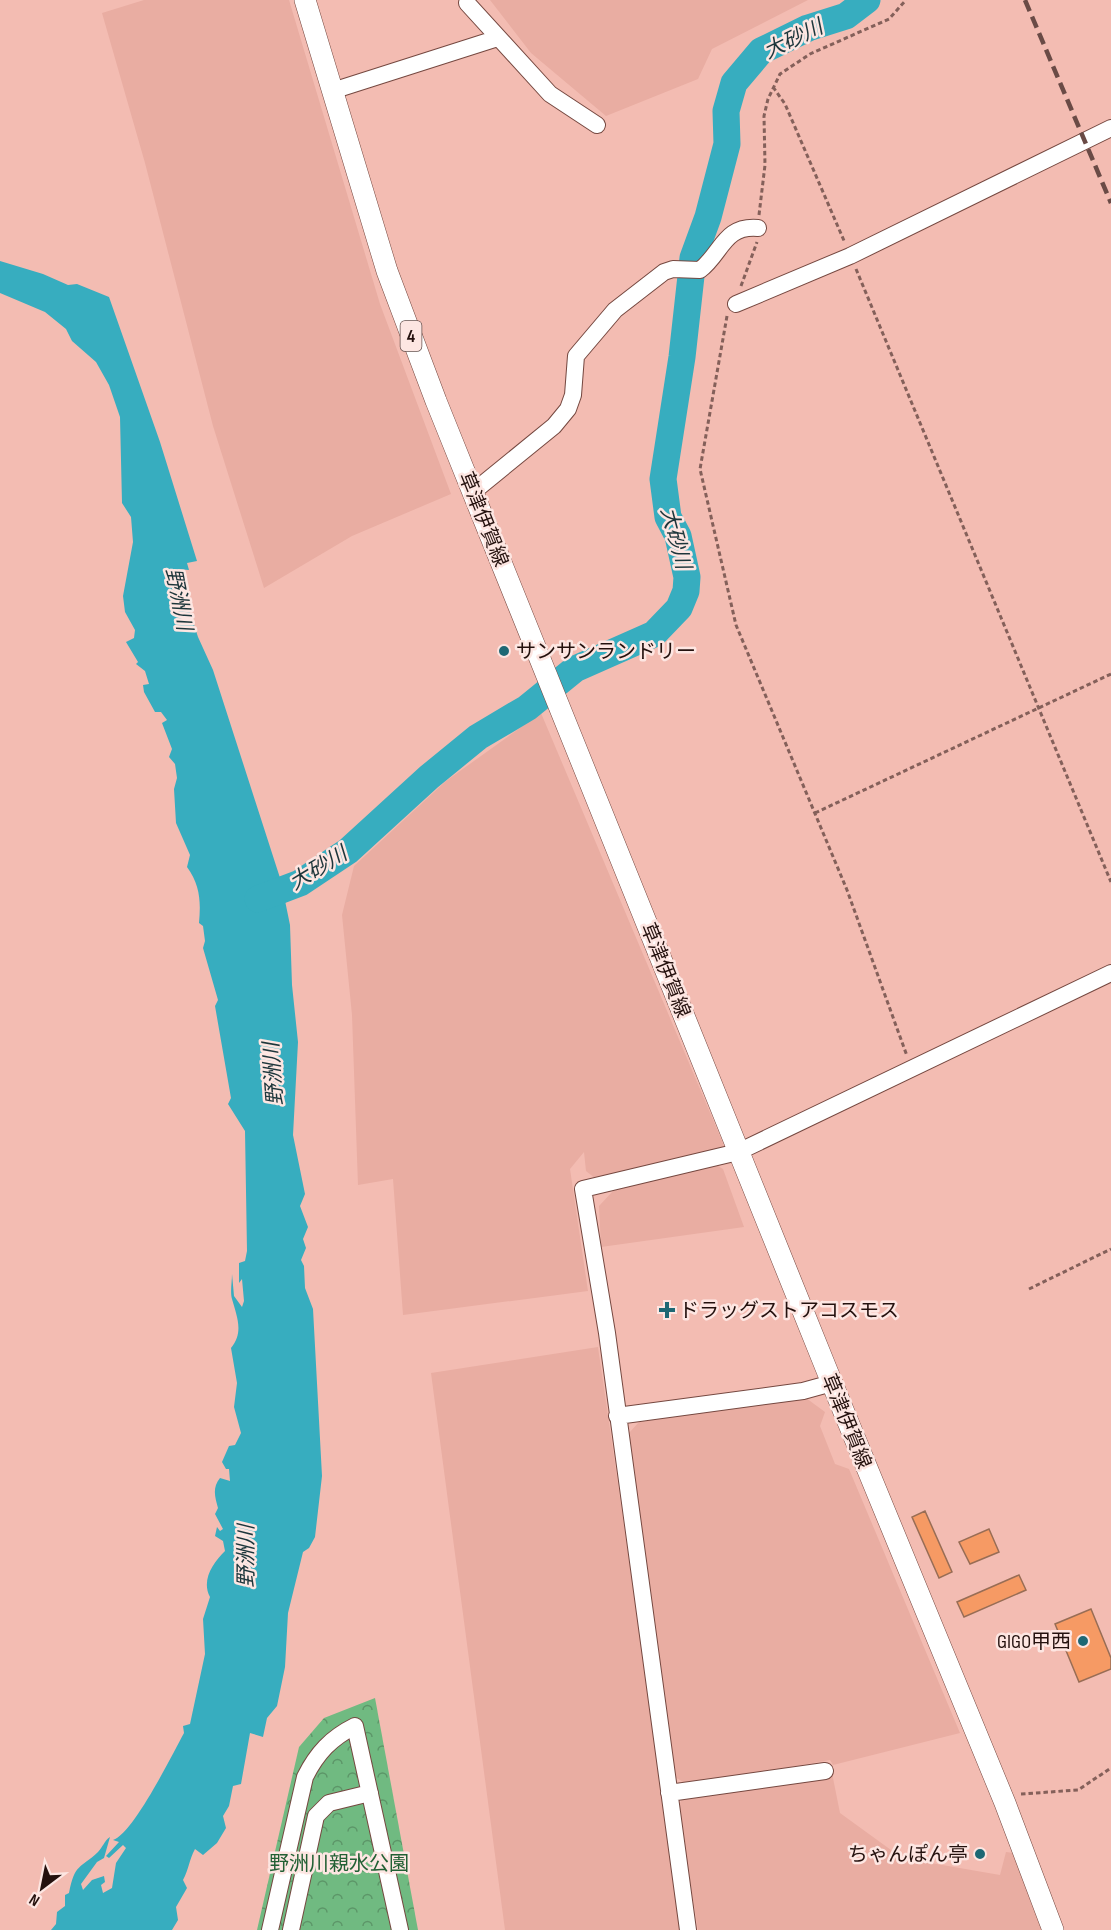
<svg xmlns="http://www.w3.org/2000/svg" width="1111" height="1930" font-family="'Sofia Sans Condensed','Noto Sans JP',sans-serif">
  <defs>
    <pattern id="park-crowns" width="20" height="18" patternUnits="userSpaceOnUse" patternTransform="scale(1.5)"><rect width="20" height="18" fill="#70ba81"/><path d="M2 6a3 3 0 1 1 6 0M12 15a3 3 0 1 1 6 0" fill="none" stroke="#5c9668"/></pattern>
  </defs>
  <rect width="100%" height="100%" fill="#f3bcb2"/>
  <path fill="#e9ada2" d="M 144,0 L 289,0 L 380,304 L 451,494 L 352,536 L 264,588 L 213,426 L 145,163 L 102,13 Z
    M 490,0 L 808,0 L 712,49 L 698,79 L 606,116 L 531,53 Z
    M 541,713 L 725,1148 L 601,1183 L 586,1171 L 584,1152 L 570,1169 L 588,1291 L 403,1315 L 393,1179 L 358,1185 L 352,1015 L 342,915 L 354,866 L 446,781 Z
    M 715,1164 L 723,1169 L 744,1227 L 601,1247 L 599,1206 L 613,1191 Z
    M 598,1347 L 683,1930 L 505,1930 L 431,1373 Z
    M 806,1398 L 825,1412 L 820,1426 L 835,1464 L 849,1469 L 960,1733 L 833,1765 L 830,1760 L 688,1785 L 675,1777 L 629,1433 L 639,1422 Z
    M 832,1773 L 840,1813 L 902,1858 L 1000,1875 L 1006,1852 L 1014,1853 L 1042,1930 L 698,1930 L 678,1807 L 682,1799 Z"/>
  <path fill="url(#park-crowns)" d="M 375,1698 L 418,1930 L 257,1930 L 299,1747 L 324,1718 Z"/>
  <path fill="#37adbf" d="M 0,261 L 43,274 L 68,285 L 77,284 L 109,297 L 160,442 L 197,561 L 187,563 L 189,570 L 178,569 L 182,588 L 198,637 L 213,670 L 281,881 L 290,925 L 292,985 L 298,1042 L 293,1135 L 305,1194 L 300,1206 L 308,1227 L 303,1239 L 306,1248 L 301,1260 L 304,1266 L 305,1288 L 313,1309 L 322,1476 L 315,1537 L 309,1548 L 303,1552 L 288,1613 L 285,1667 L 277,1706 L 267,1718 L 263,1737 L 250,1733 L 241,1784 L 233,1786 L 229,1806 L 223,1816 L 226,1828 L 217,1843 L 203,1855 L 195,1849 C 189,1860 189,1869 183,1880 L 187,1888 L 176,1907 L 178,1920 L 172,1930 L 51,1930 L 56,1924 L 57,1912 L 65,1906 L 65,1895 L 69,1893 C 75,1863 80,1869 98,1852 C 103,1847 104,1841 110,1837 L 104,1858 L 97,1862 L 81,1884 L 83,1890 L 92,1880 L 104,1876 L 105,1882 L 101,1885 L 103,1893 L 112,1888 L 116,1863 L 126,1848 L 123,1845 L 109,1858 L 106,1856 L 119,1842 L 113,1840 C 133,1834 172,1755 184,1733 L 183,1726 L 190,1724 L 205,1654 L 203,1619 L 210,1597 C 201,1580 213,1563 225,1551 L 223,1541 L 215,1536 L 217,1527 L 220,1531 L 223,1529 L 215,1514 L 218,1508 C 215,1497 212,1488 220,1478 L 230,1481 L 229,1469 L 226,1469 L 222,1462 L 229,1446 L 235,1445 L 241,1433 L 234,1407 L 237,1383 L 231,1348 C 244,1332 237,1317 232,1299 C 230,1292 232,1282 232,1274 L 234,1296 L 242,1307 L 244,1301 L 242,1279 L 239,1283 L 239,1263 L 245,1261 L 247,1251 L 245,1131 L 228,1104 L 231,1098 L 215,1006 L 218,1000 L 203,948 L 205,941 L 203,926 L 199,923 C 201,901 200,885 187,867 L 190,855 L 176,823 L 174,789 L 177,778 L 175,764 L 169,757 L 172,749 L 162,723 L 167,720 L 161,712 L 155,712 L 144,692 L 143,685 L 149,684 L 145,671 L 136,664 L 138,662 L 126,642 L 134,638 L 135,630 L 125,612 L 123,596 L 133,542 L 131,517 L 122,503 L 120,417 L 109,385 L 96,362 L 72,341 L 66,329 L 45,312 L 0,293 Z"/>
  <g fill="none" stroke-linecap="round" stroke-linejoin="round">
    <path stroke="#37adbf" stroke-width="27" d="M 258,899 L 300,883 L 348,851 L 429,777 L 478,737 L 527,708 L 575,669 L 654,634 L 679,608 L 686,591 L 687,577 L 678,536 L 668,517 L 663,479 L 682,357 L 693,258 L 708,217 L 727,144 L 726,111 L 734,83 L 761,51 L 808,28 L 846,16 L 867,0"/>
  </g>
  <path fill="#f69a64" stroke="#986d55" stroke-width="1.5" d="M 925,1511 L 952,1572 L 939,1578 L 912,1517 Z
    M 989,1529 L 999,1552 L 970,1564 L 959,1542 Z
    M 1019,1575 L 1026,1590 L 964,1617 L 957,1602 Z
    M 1091,1609 L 1111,1658 L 1111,1669 L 1079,1682 L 1055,1624 Z"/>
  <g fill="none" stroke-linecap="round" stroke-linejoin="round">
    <defs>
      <path id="minor" d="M 467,3 L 550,94 L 597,125
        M 332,91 L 498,38
        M 736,304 L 850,256 L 1111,128
        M 473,492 L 554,426 L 568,409 L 573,395 L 576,356 L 615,310 L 664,272 L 673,269 L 700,270 C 722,253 724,225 758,228
        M 617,1416 L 803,1391 L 832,1383
        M 669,1793 L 825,1771
        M 270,1930 L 305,1777 C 317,1753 331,1738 355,1726 L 400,1930
        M 291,1930 L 316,1816 L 329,1803 L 370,1793
        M 688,1930 L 607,1333 L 583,1189 L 738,1152 L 1111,973"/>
      <path id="major" d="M 305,0 L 387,271 L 436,401 L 832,1383 L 1005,1803 L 1053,1930"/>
    </defs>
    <use href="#minor" stroke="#754840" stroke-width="18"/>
    <use href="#major" stroke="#754840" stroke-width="22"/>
    <path stroke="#84605a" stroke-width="3" stroke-dasharray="4.5 3" stroke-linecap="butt" d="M 773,87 L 785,104 L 845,243
      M 759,215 L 765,165 L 764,116 L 768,99 L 780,74 L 810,54 L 889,19 L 906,0
      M 856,269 L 1111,882
      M 741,286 L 757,242
      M 727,316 L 700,469 L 736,625 L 847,890 L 907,1056
      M 815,813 L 1111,674
      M 1029,1289 L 1111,1249
      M 1021,1794 L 1078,1790 L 1111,1768"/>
    <use href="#minor" stroke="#fff" stroke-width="16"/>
    <use href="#major" stroke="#fff" stroke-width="21"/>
    <path stroke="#6a4b46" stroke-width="4.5" stroke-dasharray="12 6" stroke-linecap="butt" d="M 1025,0 L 1111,203"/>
  </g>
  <g fill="#1e6874" stroke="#fde6e2" stroke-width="2">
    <circle cx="504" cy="651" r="6"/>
    <path d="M664 1301h6v6h6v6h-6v6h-6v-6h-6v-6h6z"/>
    <circle cx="1083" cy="1641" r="6"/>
    <circle cx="980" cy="1854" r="6"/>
  </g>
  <g text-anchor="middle" stroke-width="5" stroke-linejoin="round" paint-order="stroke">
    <rect fill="#fde6e2" stroke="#65514e" stroke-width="1.5" x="400.5" y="321" width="21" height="30" rx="4.5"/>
    <g font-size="18" font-weight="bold" fill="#24110e">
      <text x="411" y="342">4</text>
    </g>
    <g font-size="20" fill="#24110e" stroke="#fde6e2">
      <text transform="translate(484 519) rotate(68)" y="7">草津伊賀線</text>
      <text transform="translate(666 970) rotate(68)" y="7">草津伊賀線</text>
      <text transform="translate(847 1421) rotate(68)" y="7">草津伊賀線</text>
    </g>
    <g font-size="20" fill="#24110e" stroke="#fde6e2" text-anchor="start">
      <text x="516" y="658">サンサンランドリー</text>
      <text x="679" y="1317">ドラッグストアコスモス</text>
      <text x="1071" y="1648" text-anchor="end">GIGO甲西</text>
      <text x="968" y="1861" text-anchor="end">ちゃんぽん亭</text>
    </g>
    <g font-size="20" fill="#226034" stroke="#fde6e2">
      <text x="339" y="1870">野洲川親水公園</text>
    </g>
    <g font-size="21" font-style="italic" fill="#1d363b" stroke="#fde6e2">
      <text transform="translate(793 39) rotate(-26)" y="7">大砂川</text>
      <text transform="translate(676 538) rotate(75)" y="7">大砂川</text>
      <text transform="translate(179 599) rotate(79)" y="7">野洲川</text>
      <text transform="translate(318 868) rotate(-31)" y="7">大砂川</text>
      <text transform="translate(273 1074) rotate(-94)" y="7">野洲川</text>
      <text transform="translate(246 1556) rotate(-90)" y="7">野洲川</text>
    </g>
  </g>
  <g transform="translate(42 1888) rotate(212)" stroke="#fde6e2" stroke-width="4.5" paint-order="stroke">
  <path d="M0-4.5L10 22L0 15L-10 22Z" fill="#24110e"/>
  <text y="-9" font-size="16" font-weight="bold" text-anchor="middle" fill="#24110e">N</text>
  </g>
</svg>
